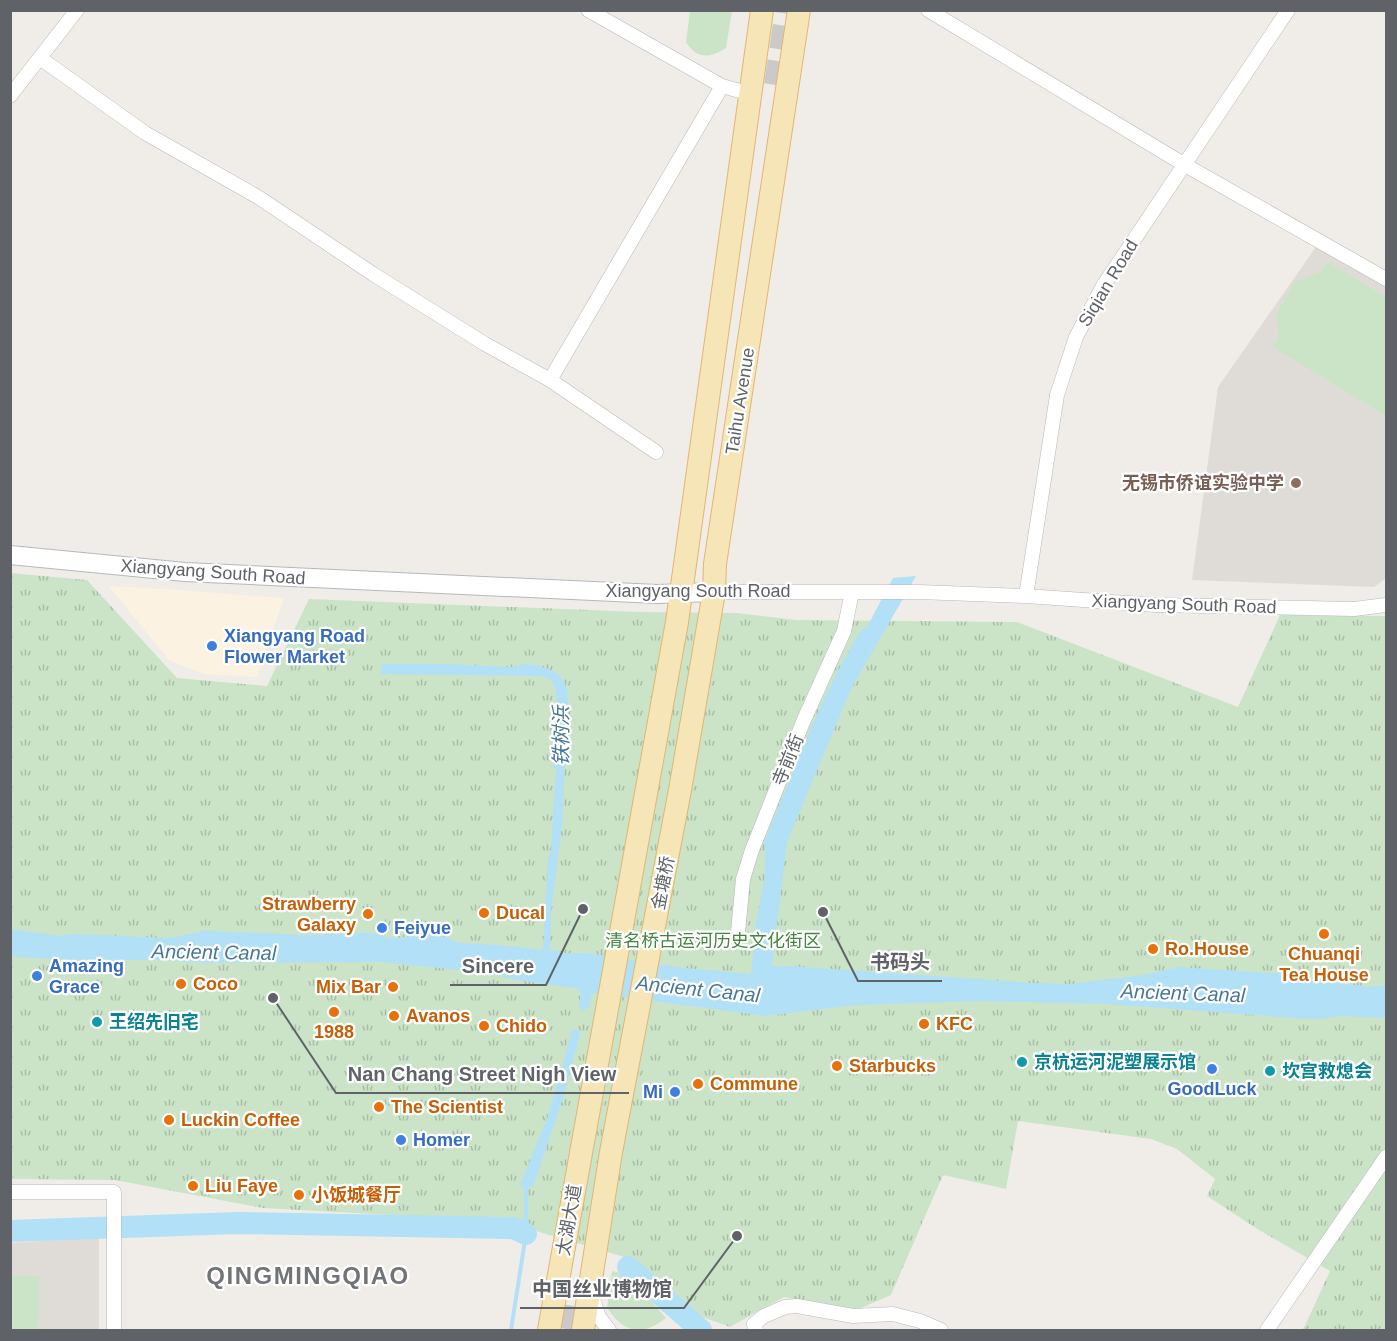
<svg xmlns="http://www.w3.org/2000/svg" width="1397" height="1341" font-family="Helvetica,'Noto Sans SC',sans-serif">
  <defs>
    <pattern id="grass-tufts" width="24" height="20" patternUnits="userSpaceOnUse" patternTransform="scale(1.5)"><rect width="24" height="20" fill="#cbe4c8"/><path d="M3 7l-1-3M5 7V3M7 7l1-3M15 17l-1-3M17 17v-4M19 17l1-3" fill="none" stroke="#a8bca6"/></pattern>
  </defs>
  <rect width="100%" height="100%" fill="#f0ede8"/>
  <path fill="#fbf2e2" d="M 109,586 L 178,590 L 284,598 L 257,677 L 204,674 L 169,660 Z"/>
  <path fill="#dfdcd7" d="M 1318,244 L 1386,285 L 1386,578 L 1374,587 L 1192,580 L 1218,387 Z
    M 99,1237 L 99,1330 L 11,1330 L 11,1243 Z"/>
  <path fill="url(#grass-tufts)" d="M 10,573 L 87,580 L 177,678 L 267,686 L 309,599 L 640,612 L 737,613 L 796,620 L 1017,622 L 1238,707 L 1280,615 L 1386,616 L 1386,1330 L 1303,1330 L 1330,1271 L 1259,1230 L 1207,1196 L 1215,1179 L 1177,1149 L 1151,1139 L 1018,1121 L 1006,1189 L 943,1175 L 891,1295 L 854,1311 L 784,1297 L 730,1327 L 694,1314 L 631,1259 L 502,1221 L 263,1208 L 115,1180 L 11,1179 Z"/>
  <path fill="#cbe4c8" d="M 690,11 L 732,11 L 726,48 C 710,58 697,60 686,42 Z
    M 1328,262 L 1386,297 L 1386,416 L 1273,347 L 1279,337 L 1277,313 L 1294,283 L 1322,271 Z
    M 612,1271 L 627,1274 L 666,1318 C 642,1337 624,1333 607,1308 Z
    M 11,1276 L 39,1276 L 38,1330 L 11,1330 Z"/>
  <path fill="#b2e0f6" d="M 916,576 L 851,689 L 787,842 L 772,965 L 778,967 L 790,966 L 1033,983 L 1071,984 L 1143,975 L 1180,967 L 1285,974 L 1307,980 L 1370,987 L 1386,985 L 1386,1018 L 1343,1016 L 1316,1019 L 1295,1018 L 1107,1004 L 981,1001 L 855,1005 L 766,1016 L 592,993 L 589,1007 L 583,1011 L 579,1006 L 581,992 L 576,988 L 516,980 L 488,973 L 381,962 L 206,963 C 141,957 76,963 11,956 L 11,929 L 58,936 L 73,934 L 169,938 L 205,931 L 307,935 L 364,933 L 374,933 L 390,939 L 424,934 L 447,937 L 458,943 L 500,945 L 543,950 L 548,858 L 551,850 L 556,768 L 553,767 L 556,712 L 556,692 L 552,680 L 540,676 L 381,674 L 382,664 C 425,663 464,664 507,667 C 514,668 519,665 525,664 C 535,664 548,668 556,673 C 565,679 567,686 568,697 L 562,825 L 551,912 L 550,950 L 565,953 L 588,953 L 675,967 L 751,974 L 755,928 L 765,876 L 765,840 L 812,725 L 836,674 L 859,633 L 868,625 L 893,578 Z
    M 572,1030 L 581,1030 L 563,1098 L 533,1187 L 519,1187 L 547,1119 Z"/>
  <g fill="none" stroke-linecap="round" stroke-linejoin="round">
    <path stroke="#b2e0f6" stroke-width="4" d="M 511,1330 L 526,1234 L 526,1187 L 528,1183"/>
    <path stroke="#b2e0f6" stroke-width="22" d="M 10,1231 L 237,1223 L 513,1228 L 526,1234
      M 628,1267 L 701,1330"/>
    <path stroke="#cccac8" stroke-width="24" stroke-dasharray="24 12" stroke-linecap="butt" d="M 776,85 L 787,10
      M 571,1330 L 580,1283"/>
    <defs>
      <path id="minor" d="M 588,10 L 722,86 L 751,94
        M 928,10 L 1185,165 L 1386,279
        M 40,58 L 145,133 L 258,197 L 373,274 L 485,344 L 550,380 L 656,452
        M 10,96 L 77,10
        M 550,380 L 722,86
        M 714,592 L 919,592 L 1026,596 L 1156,605 L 1354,609 L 1386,605
        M 1026,596 L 1057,395 L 1076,337 L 1103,286 L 1288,10
        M 738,932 L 743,879 L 752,850 L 803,722 L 844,631 L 852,592
        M 10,1192 L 114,1192 L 114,1330
        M 592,1296 L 599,1317 L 609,1330
        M 756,1330 L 754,1324 L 764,1316 L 785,1307 L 797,1306 L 853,1316 L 893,1314 L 920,1321 L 941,1330
        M 1267,1330 L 1386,1157"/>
      <path id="tertiary" d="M 10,555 L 185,572 L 657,594 L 714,592"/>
      <path id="primary" d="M 549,1330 L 677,622 L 762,10
        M 583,1330 L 611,1152 L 680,790 L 714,592 L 715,564 L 799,10"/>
    </defs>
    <use href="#minor" stroke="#b5b8bb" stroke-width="15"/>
    <use href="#tertiary" stroke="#b5b8bb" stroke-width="20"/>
    <use href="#primary" stroke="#e2b66f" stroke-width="24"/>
    <use href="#minor" stroke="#fff" stroke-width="14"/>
    <use href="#tertiary" stroke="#fff" stroke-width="18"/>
    <use href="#primary" stroke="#f6e5b7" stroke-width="22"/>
  </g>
  <circle fill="#8d6e63" stroke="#fff" stroke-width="2" cx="1296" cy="483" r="6"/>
  <g fill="#3f7fe0" stroke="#fff" stroke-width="2">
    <circle cx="212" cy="646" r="6"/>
    <circle cx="382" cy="928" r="6"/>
    <circle cx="37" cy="976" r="6"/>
    <circle cx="1212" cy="1069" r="6"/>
    <circle cx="675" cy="1092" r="6"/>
    <circle cx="401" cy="1140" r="6"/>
  </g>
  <g fill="#e8710a" stroke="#fff" stroke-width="2">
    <circle cx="484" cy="913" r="6"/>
    <circle cx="368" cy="914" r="6"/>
    <circle cx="1324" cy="934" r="6"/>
    <circle cx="1153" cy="949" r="6"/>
    <circle cx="181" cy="984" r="6"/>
    <circle cx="393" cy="987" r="6"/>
    <circle cx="334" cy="1012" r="6"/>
    <circle cx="394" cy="1016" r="6"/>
    <circle cx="924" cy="1024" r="6"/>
    <circle cx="484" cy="1026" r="6"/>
    <circle cx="837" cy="1066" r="6"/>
    <circle cx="698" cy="1084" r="6"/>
    <circle cx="379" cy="1107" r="6"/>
    <circle cx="169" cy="1120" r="6"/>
    <circle cx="193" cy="1186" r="6"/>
    <circle cx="299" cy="1195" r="6"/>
  </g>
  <g fill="#0f9aa8" stroke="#fff" stroke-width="2">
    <circle cx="97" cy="1022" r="6"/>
    <circle cx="1022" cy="1062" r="6"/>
    <circle cx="1270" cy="1071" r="6"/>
  </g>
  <g text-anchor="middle" stroke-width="4.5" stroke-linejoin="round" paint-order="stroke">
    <g font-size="18" fill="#5f6367" stroke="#fff">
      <text transform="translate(1108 283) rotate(-59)" y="6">Siqian Road</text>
      <text transform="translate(740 401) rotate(-81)" y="6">Taihu Avenue</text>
      <text transform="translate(213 572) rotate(4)" y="6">Xiangyang South Road</text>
      <text x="698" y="597">Xiangyang South Road</text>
      <text transform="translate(1184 604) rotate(2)" y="6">Xiangyang South Road</text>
      <text transform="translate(788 760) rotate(-68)" y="6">寺前街</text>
      <text transform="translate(663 883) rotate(-79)" y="6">金塘桥</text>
      <text transform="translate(569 1220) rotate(-80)" y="6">太湖大道</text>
    </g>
    <g font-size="18" font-weight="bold" fill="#785e54" stroke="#fff" text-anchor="end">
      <text x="1284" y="489">无锡市侨谊实验中学</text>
    </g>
    <g font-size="18" font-weight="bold" fill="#366cbe" stroke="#fff" text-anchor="start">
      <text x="224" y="642">Xiangyang Road<tspan x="224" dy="21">Flower Market</tspan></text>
      <text x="394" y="934">Feiyue</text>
      <text x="49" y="972">Amazing<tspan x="49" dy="21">Grace</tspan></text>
      <text x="1212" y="1095" text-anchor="middle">GoodLuck</text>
      <text x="663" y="1098" text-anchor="end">Mi</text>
      <text x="413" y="1146">Homer</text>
    </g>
    <g font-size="18" font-weight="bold" fill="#c56008" stroke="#fff" text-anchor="start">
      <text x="356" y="910" text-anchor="end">Strawberry<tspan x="356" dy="21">Galaxy</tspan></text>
      <text x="496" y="919">Ducal</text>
      <text x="1165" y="955">Ro.House</text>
      <text x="1324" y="960" text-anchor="middle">Chuanqi<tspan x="1324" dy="21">Tea House</tspan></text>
      <text x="193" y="990">Coco</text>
      <text x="381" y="993" text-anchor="end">Mix Bar</text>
      <text x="406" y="1022">Avanos</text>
      <text x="936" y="1030">KFC</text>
      <text x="496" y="1032">Chido</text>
      <text x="334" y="1038" text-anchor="middle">1988</text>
      <text x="849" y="1072">Starbucks</text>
      <text x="710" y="1090">Commune</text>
      <text x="391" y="1113">The Scientist</text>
      <text x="181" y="1126">Luckin Coffee</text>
      <text x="205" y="1192">Liu Faye</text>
      <text x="311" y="1201">小饭城餐厅</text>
    </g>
    <g font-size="18" fill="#458441" stroke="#fff">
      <text x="713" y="947">清名桥古运河历史文化街区</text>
    </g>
    <g font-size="18" font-weight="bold" fill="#0d838f" stroke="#fff" text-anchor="start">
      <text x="109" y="1028">王绍先旧宅</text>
      <text x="1034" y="1068">京杭运河泥塑展示馆</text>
      <text x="1282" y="1077">坎宫救熄会</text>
    </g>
    <g font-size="20" font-style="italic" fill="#487797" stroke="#fff">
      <text transform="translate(561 736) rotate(-90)" y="7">铁树浜</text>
      <text transform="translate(214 952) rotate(1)" y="7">Ancient Canal</text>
      <text transform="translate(698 989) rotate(6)" y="7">Ancient Canal</text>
      <text transform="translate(1183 993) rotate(2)" y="7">Ancient Canal</text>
    </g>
    <g font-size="24" font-weight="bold" letter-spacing="1.5" fill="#717578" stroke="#fff">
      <text x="308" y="1284">QINGMINGQIAO</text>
    </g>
  </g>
  <path fill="none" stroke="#5f6367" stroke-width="2" d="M823 912L858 981H942M583 909L546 985H450M273 998L336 1093H629M737 1236L684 1308H520"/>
  <g fill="#5f6367" stroke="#fff" stroke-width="2">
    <circle cx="823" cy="912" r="6"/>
    <circle cx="583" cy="909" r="6"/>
    <circle cx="273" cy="998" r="6"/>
    <circle cx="737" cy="1236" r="6"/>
  </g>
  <g font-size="20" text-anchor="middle" font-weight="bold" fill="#5f6367" stroke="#fff" stroke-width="4.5" stroke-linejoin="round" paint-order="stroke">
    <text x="900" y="969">书码头</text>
    <text x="498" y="973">Sincere</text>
    <text x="482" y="1081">Nan Chang Street Nigh View</text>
    <text x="602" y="1296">中国丝业博物馆</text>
  </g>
  <rect width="1397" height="1341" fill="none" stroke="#5f6367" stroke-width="24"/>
</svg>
